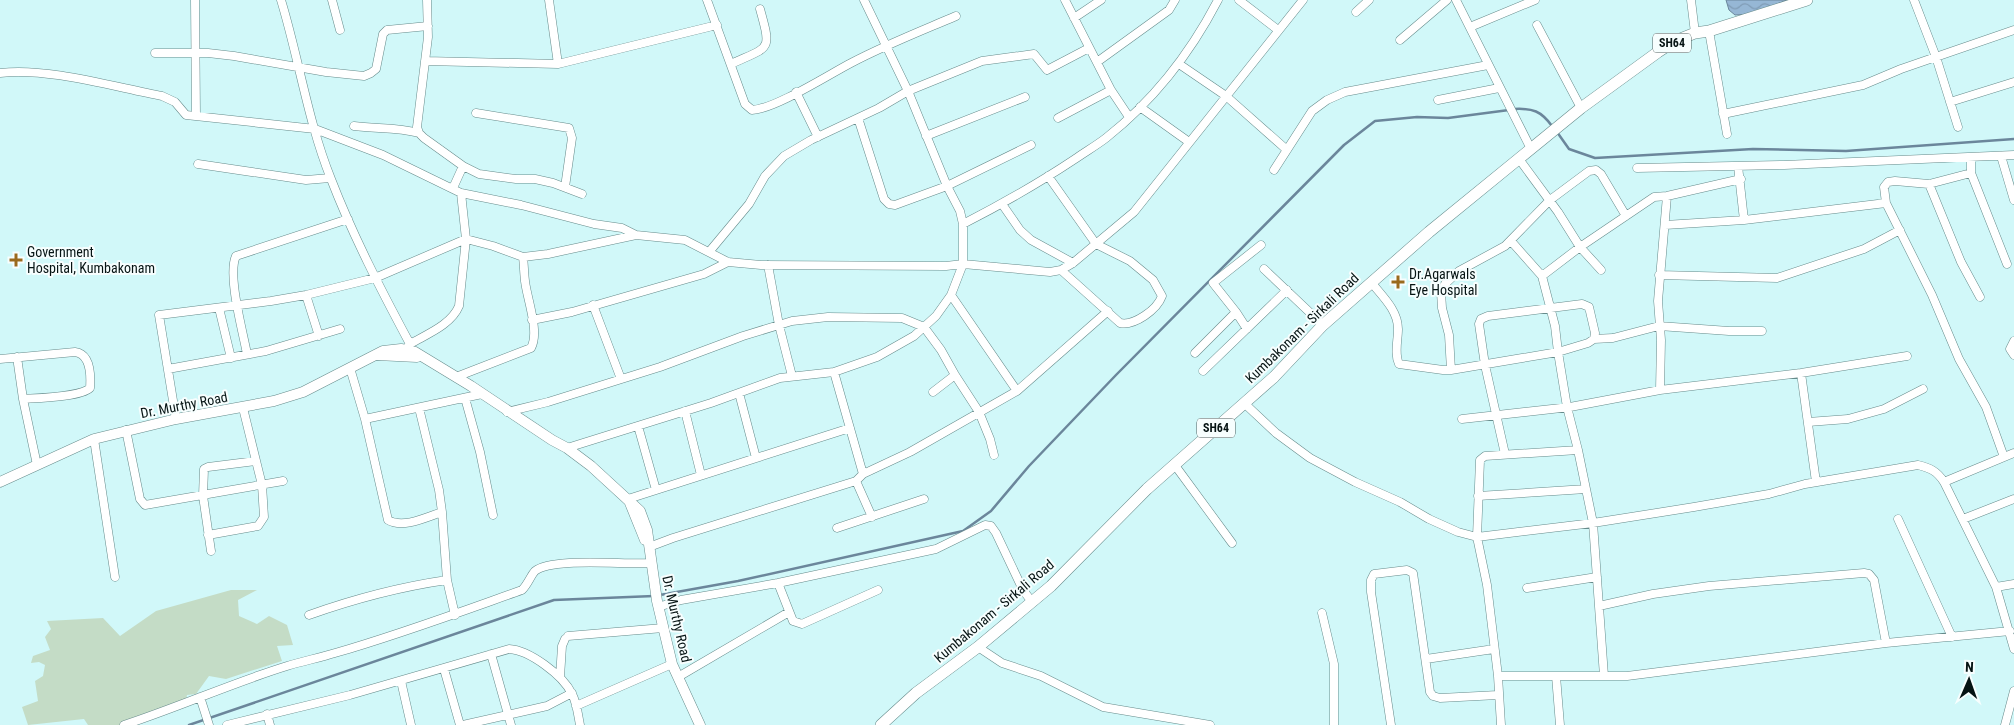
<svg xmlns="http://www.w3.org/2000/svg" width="2014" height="725" font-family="'Roboto Condensed',sans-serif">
  <defs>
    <pattern id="water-waves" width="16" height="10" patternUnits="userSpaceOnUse" patternTransform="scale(1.25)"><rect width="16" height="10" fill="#96b7d5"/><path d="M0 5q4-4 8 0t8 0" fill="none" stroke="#809cb6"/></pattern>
  </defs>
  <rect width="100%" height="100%" fill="#d1f8f9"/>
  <path fill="#c4dcc6" d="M 231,590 L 257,590 L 238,600 L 239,616 L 257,624 L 269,616 L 287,625 L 293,645 L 277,646 L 282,661 L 226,679 L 209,676 L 196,694 L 187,695 L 186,700 L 122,725 L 88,725 L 84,719 L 28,725 L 22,707 L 38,701 L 35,681 L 43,676 L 45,665 L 39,662 L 31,663 L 33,656 L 50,650 L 45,637 L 51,629 L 47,621 L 103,618 L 120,636 L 156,611 Z"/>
  <path fill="url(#water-waves)" stroke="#6b869b" d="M 1726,0 L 1787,0 L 1752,14 L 1735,15 L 1729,10 Z"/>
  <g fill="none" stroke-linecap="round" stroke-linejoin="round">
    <path stroke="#6b869b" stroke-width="2.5" d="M 1514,109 C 1533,108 1541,111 1552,126
      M 1557,132 L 1569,149 L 1595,158 L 1753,149 L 1846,151 L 2014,139
      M 660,595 L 738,581 L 963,531 L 991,511 L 1029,466 L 1116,375 L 1344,145 L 1375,121 L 1417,117 L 1448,118 L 1509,110
      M 189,725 L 554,600 L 654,596"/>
    <defs>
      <path id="street" d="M 195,0 L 196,116
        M 281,0 C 299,59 308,122 331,179 C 353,236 381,290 410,344 L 406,349
        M 332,0 L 340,30
        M 427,0 L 428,37 L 417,127 L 419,133 L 424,138 L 463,166 L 453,188
        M 549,0 L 558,64
        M 707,0 L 745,104 L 752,110 C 775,109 828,75 851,63 C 885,45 921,31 956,16
        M 1065,0 L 1111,90 L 1129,117
        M 1239,0 L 1278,30
        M 1456,0 L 1531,149
        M 1691,0 L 1695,33
        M 1914,0 L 1936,57 L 1958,127
        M 1356,12 L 1369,0
        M 1074,18 L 1101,0
        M 1537,25 L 1581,108
        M 1470,27 L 1535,0
        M 1709,31 L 1727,134
        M 1400,40 L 1447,0
        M 155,53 L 208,53 L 234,56 L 326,72 L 364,76 L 371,73 L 376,69 L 383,34 L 387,30 L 428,26
        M 425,61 L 558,64 L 717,25
        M 1097,62 L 1169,10 L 1175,0
        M 731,64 C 770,46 772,52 760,9
        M 1179,64 L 1226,96 L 1287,150
        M 0,73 C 47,67 114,87 162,96 L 175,102 L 186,115 L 315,129 L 383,155 L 461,193 L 521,205 L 594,224 L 622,228 L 636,235 L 685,240 L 728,262 L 761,265 L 946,266 L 963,264 L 1050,272 L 1061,270 L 1073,263 L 1134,212 L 1303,0
        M 796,92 L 818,137
        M 1438,100 L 1499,88
        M 1950,102 L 2014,82
        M 1140,107 L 1189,142
        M 476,113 L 569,128 L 572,138 L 565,187
        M 1723,114 L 1863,85 L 1901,69 L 2014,30
        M 858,118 L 884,199 L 889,204 L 895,205 L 947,186 L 1031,145
        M 1058,118 L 1111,90
        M 354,126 C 376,129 397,127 419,133
        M 926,136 L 1025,97
        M 2001,156 L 2014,200
        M 1971,158 L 1971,173 L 1929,184 L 1895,181 L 1888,182 L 1884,187 L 1886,203 L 1932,295 L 1959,359 L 1986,407 L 2004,457
        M 1519,159 L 1558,212 L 1580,247 L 1601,270
        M 198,164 L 306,180 L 330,178
        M 463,166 L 479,174 L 516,179 L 535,179 L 553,183 L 582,194
        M 1738,166 L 1744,220
        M 1637,168 L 1784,165 L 2014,155
        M 1274,170 L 1312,111 L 1327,100 L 1345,92 L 1488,65
        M 1971,173 L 2007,264
        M 1048,176 L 1096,244 L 1130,261 L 1153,280 L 1162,296 C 1157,310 1134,326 1120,323 L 1061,270
        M 1929,184 L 1961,262 L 1980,297
        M 1002,204 L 1020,230 L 1031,240 L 1073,263
        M 963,224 C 1002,204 1039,183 1075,159 C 1085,152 1097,145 1106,138 C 1153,101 1191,52 1218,0
        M 1665,225 L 1744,220 L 1886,203
        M 1511,241 L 1542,276 L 1555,326 L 1558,352 L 1567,407 L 1578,450 L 1593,523 L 1604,676
        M 709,252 L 749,204 L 765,176 L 784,156 L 811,140 L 879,108 L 908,91 L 982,61 L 1034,54 L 1047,70 L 1089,48
        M 768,265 L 779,325 L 792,376
        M 1264,269 L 1323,325
        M 1659,275 L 1777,278 L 1864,249 L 1900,230
        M 1542,276 L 1580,247 L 1654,197 L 1667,196 L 1741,179
        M 1371,282 C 1382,296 1398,310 1398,329 C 1398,341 1394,353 1399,364 L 1443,370 L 1451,370 L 1558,352 L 1588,343 L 1594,339 L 1595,333 L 1589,307 L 1582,304 L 1488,316 L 1481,319 L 1479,324 L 1485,365 L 1505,454
        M 306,295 L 319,336
        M 951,295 L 1017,391
        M 593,305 L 621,379
        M 219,308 L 231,358
        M 1236,312 L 1213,283 L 1261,245
        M 532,320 L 572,312 L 704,274 L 728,262
        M 1594,339 L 1613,338 L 1659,326 L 1729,331 L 1762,331
        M 2014,341 L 2010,349 L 2014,355
        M 410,344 C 427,334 451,325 459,306 L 466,239 L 461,193
        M 1195,353 L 1236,312 L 1247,329
        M 247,354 C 243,332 227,275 236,256 L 348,219
        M 0,359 L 75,352 C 90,354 91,374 90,388 C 81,397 37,398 23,399 L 17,357
        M 350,368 L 365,419 L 388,520 C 403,529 427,517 442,512
        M 168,369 L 266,351 L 340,329
        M 1451,370 L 1449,335 L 1442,308 L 1441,292 L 1445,284 L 1459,271 L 1505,246 L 1550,200 L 1589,171 L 1596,170 L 1601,174 L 1626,216
        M 1203,371 L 1287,290
        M 834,372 L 863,474
        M 1801,373 L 1816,482
        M 456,377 L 531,348 C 540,332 527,299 525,281 C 524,273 524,265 523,257
        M 1660,390 L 1661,340 L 1658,301 L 1667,196
        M 933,392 L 955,375
        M 739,393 L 756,458
        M 465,398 L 480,452 L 493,515
        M 23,399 L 37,465
        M 1244,403 L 1276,433 L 1310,458 L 1355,482 L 1400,502 L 1429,519 L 1458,532 L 1477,537 L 1593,523 L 1694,507 L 1769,494 L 1805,484 L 1918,465 C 1930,468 1937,471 1944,482 L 1996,587 L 2014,649
        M 419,408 L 439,490 L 442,512 L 447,580 L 455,615
        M 685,411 L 701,475
        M 507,412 L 548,402 L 660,367 L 743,336 L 792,321 L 828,317 L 902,318 L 924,327 L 941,350 L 955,375 L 979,412 L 990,439 L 994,455
        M 176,419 L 159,315 L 271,301 L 306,295 L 375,278 L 466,239 L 493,246 L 523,257 L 548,254 L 636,235
        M 365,419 L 482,394
        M 1462,419 L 1570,407 L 1660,390 L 1801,373 L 1907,356
        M 1808,422 L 1848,419 L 1884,409 L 1923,389
        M 638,426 L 656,490
        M 126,430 L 140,499 L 145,505 L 283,481
        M 94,439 L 115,577
        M 567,448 L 711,403 L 780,378 L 834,372 L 877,357 L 914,336 L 936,316 L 951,295 L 963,264 L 963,224 L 960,211 L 947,186 L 908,91 L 864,0
        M 1174,464 L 1232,543
        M 856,481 L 872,517
        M 1944,482 L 2014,453
        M 1478,496 L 1586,489
        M 628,499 L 850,428
        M 1898,519 L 1952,637
        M 1963,519 L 2014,499
        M 837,528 L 924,499
        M 208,535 L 258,526 L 264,517 L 262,485 L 243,408
        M 649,547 L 673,538 L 856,481 L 863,474 L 910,452 L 1017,391 L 1108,311
        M 211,551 L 203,496 L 204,469 L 208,467 L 256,461
        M 778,583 L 793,621 L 802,624 L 878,590
        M 1996,587 L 2014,584
        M 1527,588 L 1597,577
        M 1599,606 L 1653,594 L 1709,586 L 1864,573 L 1869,574 L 1874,580 L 1886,643
        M 658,607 L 681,600 L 778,583 L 936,549 L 985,525 L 991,526 L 996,533 L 1023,590 L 1032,602
        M 1322,613 L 1334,664 L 1334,725
        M 309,615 C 354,599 399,587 447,580
        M 568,636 L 663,628
        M 978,647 L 1002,663 L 1041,676 L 1103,707 L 1210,725
        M 491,654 L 511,725
        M 1426,659 L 1494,649
        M 444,669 L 460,725
        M 1498,676 L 1556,676
        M 560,677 L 562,646 L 565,639
        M 678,677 L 789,612
        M 401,681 L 411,725
        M 200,697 L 209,725
        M 576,706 L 672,664
        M 267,714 L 270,725
        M 124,725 C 179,707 232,683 287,666 C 303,661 319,658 335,653 C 398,635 460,612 522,590 C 528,584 531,575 535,571 C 552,557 626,565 651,563
        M 227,725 L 350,695 L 509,649 C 529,650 563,675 572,694 C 577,703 578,715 580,725
        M 463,725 L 547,706 L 572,693
        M 1391,725 L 1371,592 L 1371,580 L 1374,574 L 1407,570 L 1413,573 L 1430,692 L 1433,696 L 1440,698 L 1498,695
        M 1501,725 L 1498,676 L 1487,585 L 1477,537 L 1480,460 L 1485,456 L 1578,450
        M 1560,725 L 1556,676 L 1627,676 L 1886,643 L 2010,631
        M 2005,725 L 2014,691"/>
      <path id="secondary" d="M 377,355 L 417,357
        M 0,482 L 94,439 L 176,419 L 274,401 L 303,392 L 383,351 L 401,349 L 415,352 L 471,386 L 552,440 L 567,448 L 591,466 L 640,511 L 647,530 L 657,601 L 672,664 L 700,725
        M 630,503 L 645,540"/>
      <path id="primary" d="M 881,725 L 916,693 L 978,647 L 1051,586 L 1147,489 L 1274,377 L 1323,325 L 1429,232 L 1581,108 L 1658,52 L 1675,41 L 1695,33 L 1709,31 L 1807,0"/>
    </defs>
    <use href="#street" stroke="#668b8b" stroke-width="9"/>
    <use href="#secondary" stroke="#668b8b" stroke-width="11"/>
    <use href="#primary" stroke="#668b8b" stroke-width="12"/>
    <use href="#street" stroke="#fff" stroke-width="8"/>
    <use href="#secondary" stroke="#fff" stroke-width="10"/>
    <use href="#primary" stroke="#fff" stroke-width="11"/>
  </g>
  <g fill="#9a6a1d" stroke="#f7fefe" stroke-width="2">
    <path d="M13.5 252.5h5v5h5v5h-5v5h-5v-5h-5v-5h5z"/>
    <path d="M1395.5 274.5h5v5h5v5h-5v5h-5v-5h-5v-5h5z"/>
  </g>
  <g text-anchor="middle" stroke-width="4" stroke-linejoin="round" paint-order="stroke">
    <g fill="#f7fefe" stroke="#4e5a5a" stroke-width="1">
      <rect x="1653" y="33.5" width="38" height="19" rx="4"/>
      <rect x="1197" y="418.5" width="38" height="19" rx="4"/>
    </g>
    <g font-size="12" font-weight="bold" fill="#061414">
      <text x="1672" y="47">SH64</text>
      <text x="1216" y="432">SH64</text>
    </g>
    <g font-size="14" fill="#061414" stroke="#f7fefe" text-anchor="start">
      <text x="27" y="257">Government<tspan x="27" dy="16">Hospital, Kumbakonam</tspan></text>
      <text x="1409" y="279">Dr.Agarwals<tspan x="1409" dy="16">Eye Hospital</tspan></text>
    </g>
    <g font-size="14" fill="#061414" stroke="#f7fefe">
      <text transform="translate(1302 328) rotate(-44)" y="5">Kumbakonam - Sirkali Road</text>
      <text transform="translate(184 405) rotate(-11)" y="5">Dr. Murthy Road</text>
      <text transform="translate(994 611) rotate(-40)" y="5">Kumbakonam - Sirkali Road</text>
      <text transform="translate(677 619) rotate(77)" y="5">Dr. Murthy Road</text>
    </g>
  </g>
  <g transform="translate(1969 680) rotate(2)" stroke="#f7fefe" stroke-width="4" paint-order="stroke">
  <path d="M0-4L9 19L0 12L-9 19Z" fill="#061414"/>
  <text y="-8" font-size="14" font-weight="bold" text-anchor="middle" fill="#061414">N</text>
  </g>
</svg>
